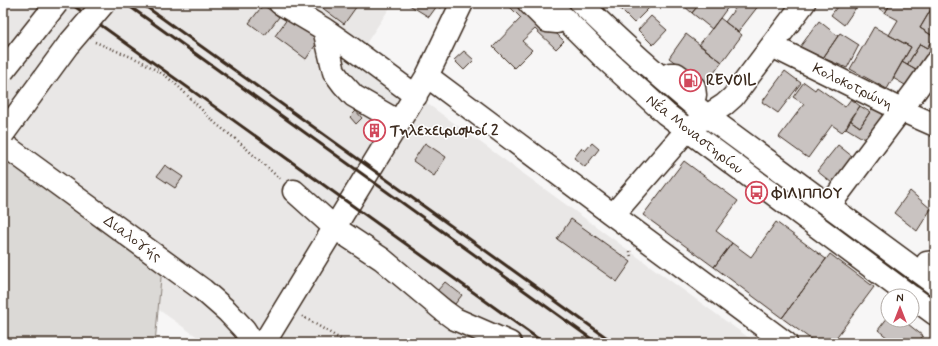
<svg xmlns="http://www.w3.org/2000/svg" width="938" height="346" font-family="Mynerve,sans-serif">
  <rect width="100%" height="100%" fill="#f7f6f6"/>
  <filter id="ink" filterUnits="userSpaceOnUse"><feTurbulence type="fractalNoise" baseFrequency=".025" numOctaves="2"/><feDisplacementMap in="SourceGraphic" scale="8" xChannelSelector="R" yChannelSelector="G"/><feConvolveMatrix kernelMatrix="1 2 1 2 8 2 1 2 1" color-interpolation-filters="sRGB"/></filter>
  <g filter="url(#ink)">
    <path fill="#e9e7e6" d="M 3,3 L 393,3 L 359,54 L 756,343 L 206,343 L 98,267 L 3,139 Z"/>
    <path fill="#dbd9d6" stroke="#8b827a" d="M 14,152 L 163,256 L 155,343 L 3,343 L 3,168 Z"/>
    <path fill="#c9c3c1" stroke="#3b2a1e" d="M 316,3 L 359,3 L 344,24 Z
      M 406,3 L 445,3 L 441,8 L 437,6 L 429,17 Z
      M 506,3 L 525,3 L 564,41 L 556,49 L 535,29 L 522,41 L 532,50 L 514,68 L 493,47 L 521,18 Z
      M 614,3 L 654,3 L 634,23 Z
      M 683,3 L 700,3 L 692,13 L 683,5 Z
      M 700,3 L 731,3 L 712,29 L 692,13 Z
      M 739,3 L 756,3 L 759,5 L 738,32 L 725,22 Z
      M 840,3 L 853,3 L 857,6 L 844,25 L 831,15 Z
      M 879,3 L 891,3 L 885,13 L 877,7 Z
      M 891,3 L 935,3 L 920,28 L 934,37 L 927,48 L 920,44 L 907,65 L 902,62 L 911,47 L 889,35 L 898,20 L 885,13 Z
      M 935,3 L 935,11 L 931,9 Z
      M 263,5 L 279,17 L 265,35 L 249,23 Z
      M 931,9 L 935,11 L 935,37 L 920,28 Z
      M 290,15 L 321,37 L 306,59 L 275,36 Z
      M 651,16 L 667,30 L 653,45 L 638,30 Z
      M 720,18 L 742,35 L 722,62 L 699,45 Z
      M 819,21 L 838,36 L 823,58 L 800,47 Z
      M 874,27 L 911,47 L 887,89 L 850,69 Z
      M 840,33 L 859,45 L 847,68 L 823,58 Z
      M 686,34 L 722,62 L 705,85 L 669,58 Z
      M 934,37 L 935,37 L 935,55 L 921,73 L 907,65 L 920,44 L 927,48 Z
      M 464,51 L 474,60 L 464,70 L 454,60 Z
      M 902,62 L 921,73 L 912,89 L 893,78 Z
      M 785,71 L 801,83 L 778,113 L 762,102 Z
      M 804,82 L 815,90 L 817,87 L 845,107 L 851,99 L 860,106 L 846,128 L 842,132 L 832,125 L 808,158 L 779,137 L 804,104 L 793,97 Z
      M 860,106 L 870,112 L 860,127 L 850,120 Z
      M 873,107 L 890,118 L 874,145 L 846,128 L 850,120 L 860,127 Z
      M 356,111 L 362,118 L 356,124 L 350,117 Z
      M 371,120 L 386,131 L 380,140 L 365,129 Z
      M 425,143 L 446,157 L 434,176 L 413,161 Z
      M 592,143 L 599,149 L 585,167 L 574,158 L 582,148 L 585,151 Z
      M 838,145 L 858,161 L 837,187 L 817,171 Z
      M 684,161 L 738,201 L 716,231 L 732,243 L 714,267 L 643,215 Z
      M 165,165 L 183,177 L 175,188 L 157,176 Z
      M 910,191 L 931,209 L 917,231 L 894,213 Z
      M 571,219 L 631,262 L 617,282 L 557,239 Z
      M 776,222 L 826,259 L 782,318 L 714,267 L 732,243 L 751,257 Z
      M 830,254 L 874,287 L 832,343 L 816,343 L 782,318 Z
      M 445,282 L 462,295 L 455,304 L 437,291 Z
      M 888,317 L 888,320 L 903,320 L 923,336 L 917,343 L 894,343 L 878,330 Z"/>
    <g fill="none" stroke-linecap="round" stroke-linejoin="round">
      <defs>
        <path id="minor" d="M 280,3 L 324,29 L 334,72 L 343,84 L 354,96 L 399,122
          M 529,3 L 547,21 L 557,22
          M 324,29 L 347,45 L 416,96
          M 772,46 L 901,110 L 935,125
          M 670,74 L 676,74 L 694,87 L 695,95
          M 427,76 L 462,3
          M 3,144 L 203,290 L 227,311 L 244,329 L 253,343
          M 294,191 L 335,228 L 382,259 L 444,311 L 455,319 L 510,343
          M 829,206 L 916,90 L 935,63
          M 613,215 L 786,343
          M 927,263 L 935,262
          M 264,343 L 427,76 L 613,215 L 687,130 L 707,116 L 724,105 L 733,97 L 804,3"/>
        <path id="major" d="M 549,3 L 601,55 L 666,114 L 910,296
          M 581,3 C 621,43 663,80 707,116 L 935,284
          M 912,297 L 935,314"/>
      </defs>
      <use href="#minor" stroke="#3b2a1e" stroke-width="25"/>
      <use href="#major" stroke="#3b2a1e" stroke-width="25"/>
      <path stroke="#3b2a1e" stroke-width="2.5" stroke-dasharray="1 3" stroke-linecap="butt" d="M 26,3 L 31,6
        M 95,42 L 141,61 L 166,76 L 179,87 L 215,123 L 238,141 L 280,179
        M 630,251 L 631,258
        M 302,316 L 347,343"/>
      <use href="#minor" stroke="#fff" stroke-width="22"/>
      <use href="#major" stroke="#fff" stroke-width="22"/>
      <path stroke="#3b2a1e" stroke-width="3" d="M 70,3 L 544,343
        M 125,3 L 597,343
        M 141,3 L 614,343"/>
      <defs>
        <path id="highway-bridge" d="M 3,71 L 57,3
          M 3,134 L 68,45 L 104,3"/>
      </defs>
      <use href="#highway-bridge" stroke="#3b2a1e" stroke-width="25" stroke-linecap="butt"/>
      <use href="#highway-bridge" stroke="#fff" stroke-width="22"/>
    </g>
  </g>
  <defs>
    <symbol id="fuel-ring" viewBox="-11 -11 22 22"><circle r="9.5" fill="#fff" stroke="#d1495b" stroke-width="1.5"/><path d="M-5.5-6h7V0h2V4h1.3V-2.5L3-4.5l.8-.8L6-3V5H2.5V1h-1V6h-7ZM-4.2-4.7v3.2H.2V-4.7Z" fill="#d1495b"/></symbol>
    <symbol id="building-ring" viewBox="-11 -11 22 22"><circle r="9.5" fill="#fff" stroke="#d1495b" stroke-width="1.5"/><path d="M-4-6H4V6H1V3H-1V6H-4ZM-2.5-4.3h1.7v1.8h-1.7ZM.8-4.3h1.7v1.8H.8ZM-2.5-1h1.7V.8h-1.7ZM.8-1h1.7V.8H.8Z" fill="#d1495b"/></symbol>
    <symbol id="bus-ring" viewBox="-11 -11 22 22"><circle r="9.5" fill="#fff" stroke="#d1495b" stroke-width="1.5"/><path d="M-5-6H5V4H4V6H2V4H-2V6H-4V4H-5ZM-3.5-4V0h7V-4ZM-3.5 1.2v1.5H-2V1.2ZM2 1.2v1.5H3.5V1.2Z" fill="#d1495b"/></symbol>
  </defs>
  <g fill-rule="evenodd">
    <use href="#fuel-ring" x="678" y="68" width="25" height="25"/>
    <use href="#building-ring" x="362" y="118" width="25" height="25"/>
    <use href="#bus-ring" x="744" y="180" width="25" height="25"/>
  </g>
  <g text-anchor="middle" stroke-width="3" stroke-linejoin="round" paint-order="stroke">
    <g font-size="15" font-weight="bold" fill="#3b2a1e" stroke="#fff" text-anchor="start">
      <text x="706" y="85">REVOIL</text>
      <text x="390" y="135">Τηλεχειρισμοί 2</text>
      <text x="772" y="198">ΦΙΛΙΠΠΟΥ</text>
    </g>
    <g font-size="15" fill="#3b2a1e" stroke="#fff">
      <text transform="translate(853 86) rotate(26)" y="5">Κολοκοτρώνη</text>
      <text transform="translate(695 134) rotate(38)" y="5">Νέα Μοναστηρίου</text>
      <text transform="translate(133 238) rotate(36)" y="5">Διαλογής</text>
    </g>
  </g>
  <rect width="938" height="346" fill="none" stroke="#fff" stroke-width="16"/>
  <rect x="8" y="8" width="922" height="330" fill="none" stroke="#3b2a1e" stroke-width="1.5" filter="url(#ink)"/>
  <g transform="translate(900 308)"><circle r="19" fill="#ffffff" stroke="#b1aaa5"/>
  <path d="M0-3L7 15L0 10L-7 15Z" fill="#d1495b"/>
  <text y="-6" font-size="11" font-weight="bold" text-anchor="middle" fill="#3b2a1e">N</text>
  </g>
</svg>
